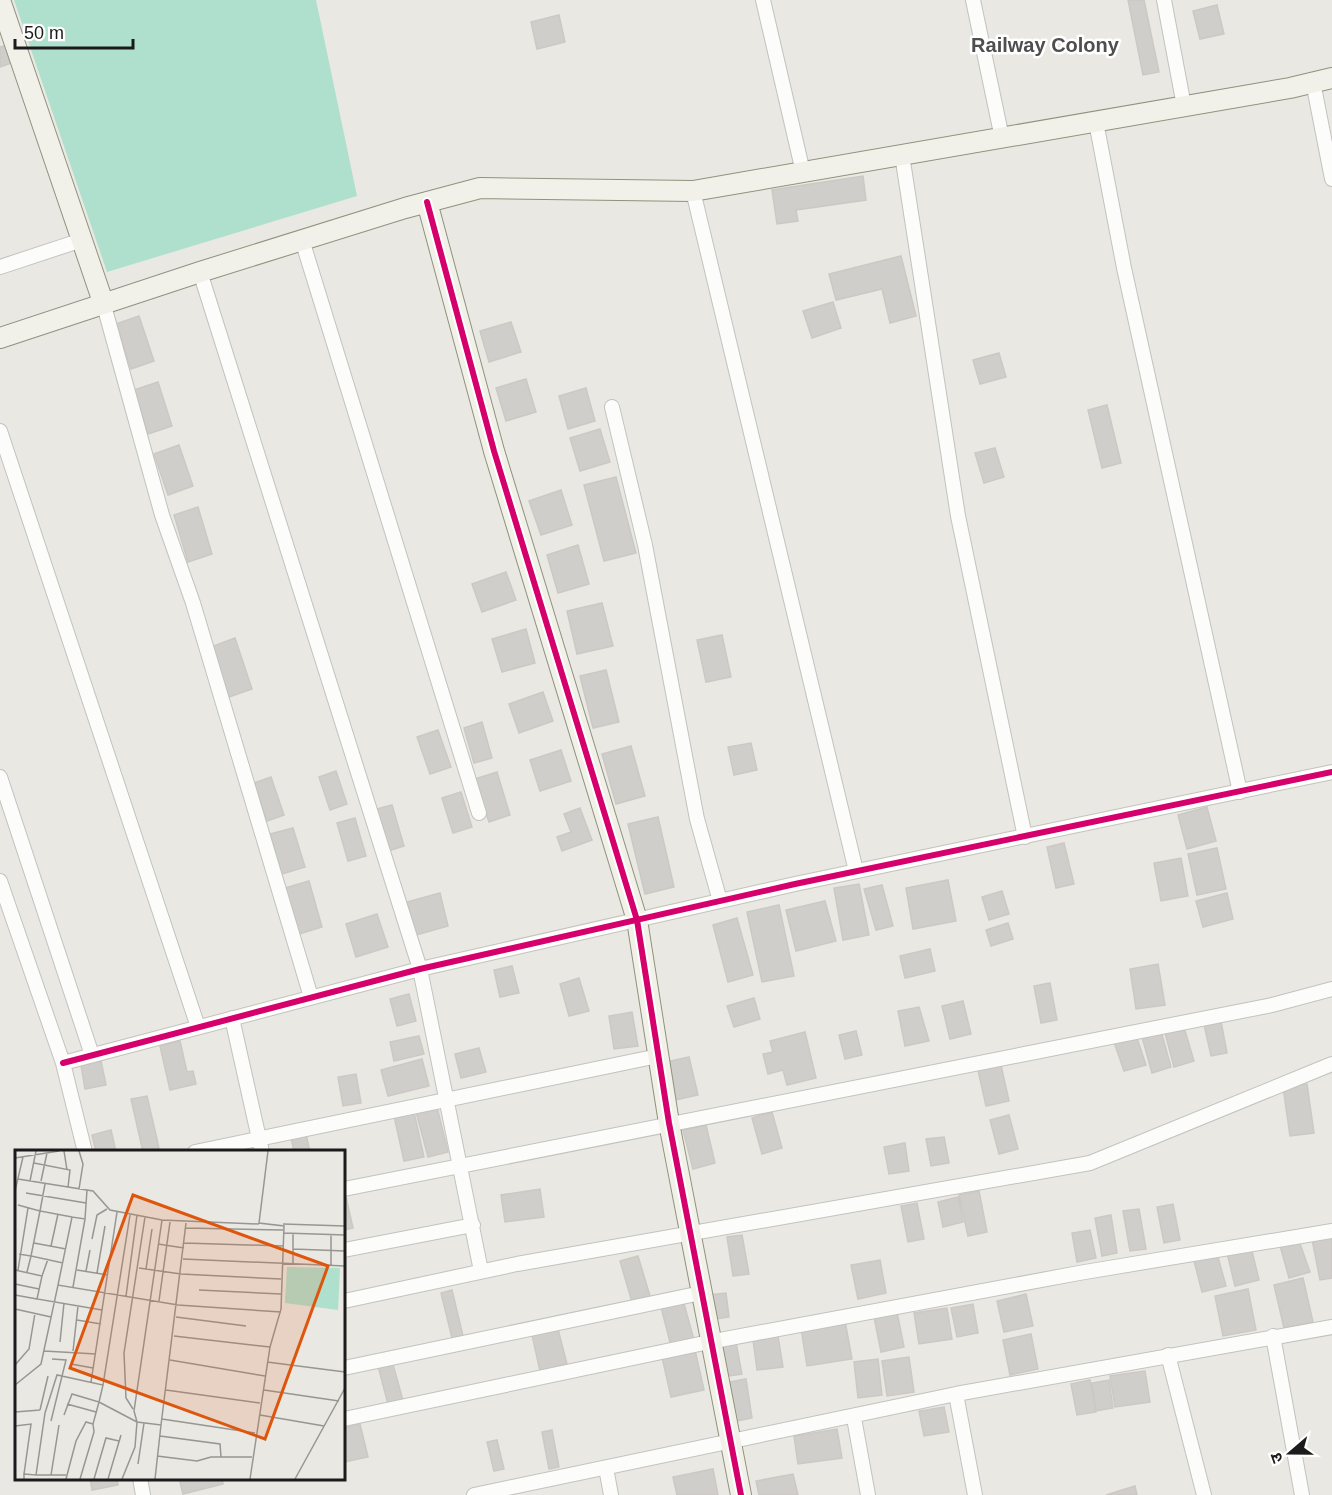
<svg xmlns="http://www.w3.org/2000/svg" width="1332" height="1495" font-family="Arial,'Noto Sans Devanagari',sans-serif">
  <rect width="100%" height="100%" fill="#e9e8e3"/>
  <path fill="#afe0ce" d="M 14,0 L 316,0 L 357,196 L 107,272 Z"/>
  <path fill="#d0ceca" stroke="#ccc9c4" stroke-width="1.5" d="M 1128,0 L 1144,0 L 1159,72 L 1143,75 Z
    M 1217,5 L 1224,34 L 1200,39 L 1193,11 Z
    M 559,15 L 565,42 L 537,49 L 531,22 Z
    M 8,45 L 14,62 L 0,67 L 0,47 Z
    M 863,176 L 866,200 L 796,210 L 798,221 L 777,224 L 772,190 Z
    M 901,256 L 916,316 L 890,323 L 882,289 L 836,300 L 829,274 Z
    M 833,302 L 841,328 L 812,338 L 803,311 Z
    M 139,316 L 154,361 L 131,369 L 116,324 Z
    M 511,322 L 521,352 L 489,362 L 480,331 Z
    M 999,353 L 1006,377 L 980,384 L 973,360 Z
    M 526,379 L 536,412 L 506,421 L 496,388 Z
    M 158,382 L 172,426 L 148,434 L 134,390 Z
    M 586,388 L 595,421 L 568,429 L 559,396 Z
    M 1107,405 L 1121,463 L 1102,468 L 1088,410 Z
    M 600,429 L 610,462 L 580,471 L 570,438 Z
    M 179,445 L 193,486 L 168,495 L 154,454 Z
    M 995,448 L 1004,477 L 984,483 L 975,453 Z
    M 616,477 L 636,553 L 604,561 L 584,485 Z
    M 561,490 L 572,525 L 541,535 L 529,501 Z
    M 198,507 L 212,554 L 188,562 L 174,515 Z
    M 578,545 L 589,584 L 558,593 L 547,555 Z
    M 506,572 L 516,600 L 482,612 L 472,584 Z
    M 602,603 L 613,646 L 577,654 L 567,611 Z
    M 526,629 L 535,663 L 502,672 L 492,639 Z
    M 722,635 L 731,677 L 706,682 L 697,640 Z
    M 235,638 L 252,689 L 229,697 L 211,647 Z
    M 606,670 L 619,722 L 593,728 L 580,676 Z
    M 543,692 L 553,721 L 519,733 L 509,704 Z
    M 482,722 L 492,758 L 474,763 L 464,728 Z
    M 438,730 L 451,767 L 430,774 L 417,737 Z
    M 751,743 L 757,770 L 734,775 L 728,747 Z
    M 631,746 L 645,796 L 616,804 L 602,754 Z
    M 561,750 L 571,781 L 540,791 L 530,760 Z
    M 336,771 L 347,804 L 330,810 L 319,777 Z
    M 497,772 L 510,815 L 489,822 L 475,779 Z
    M 271,777 L 284,815 L 267,821 L 254,783 Z
    M 461,792 L 472,827 L 453,833 L 442,798 Z
    M 392,805 L 404,846 L 385,852 L 373,810 Z
    M 1207,807 L 1216,841 L 1187,849 L 1178,815 Z
    M 580,808 L 592,840 L 562,851 L 557,837 L 571,832 L 564,814 Z
    M 658,817 L 674,887 L 645,894 L 628,824 Z
    M 355,818 L 366,856 L 348,861 L 337,823 Z
    M 293,828 L 305,867 L 282,874 L 270,834 Z
    M 1064,843 L 1074,884 L 1056,888 L 1047,847 Z
    M 1217,848 L 1226,889 L 1197,895 L 1188,854 Z
    M 1181,858 L 1188,896 L 1161,901 L 1154,863 Z
    M 948,880 L 956,921 L 913,929 L 906,888 Z
    M 309,881 L 322,927 L 299,934 L 285,888 Z
    M 859,884 L 869,935 L 843,940 L 834,888 Z
    M 882,885 L 893,926 L 876,930 L 864,889 Z
    M 1002,891 L 1009,914 L 989,920 L 982,897 Z
    M 440,893 L 448,926 L 416,935 L 407,902 Z
    M 1227,893 L 1233,919 L 1203,927 L 1196,901 Z
    M 825,901 L 836,941 L 796,951 L 786,910 Z
    M 779,905 L 794,976 L 762,982 L 747,912 Z
    M 377,914 L 388,947 L 356,957 L 346,924 Z
    M 737,918 L 753,975 L 728,982 L 713,925 Z
    M 1008,923 L 1013,939 L 991,946 L 986,930 Z
    M 930,949 L 935,971 L 905,978 L 900,956 Z
    M 1158,964 L 1165,1005 L 1136,1009 L 1130,969 Z
    M 512,966 L 519,993 L 500,997 L 494,970 Z
    M 579,978 L 589,1011 L 569,1016 L 560,984 Z
    M 1050,983 L 1057,1020 L 1041,1023 L 1034,986 Z
    M 409,994 L 416,1021 L 397,1026 L 390,999 Z
    M 754,998 L 760,1019 L 734,1027 L 727,1006 Z
    M 963,1001 L 971,1034 L 950,1039 L 942,1006 Z
    M 919,1007 L 929,1041 L 905,1046 L 898,1011 Z
    M 632,1012 L 638,1046 L 614,1049 L 609,1016 Z
    M 1220,1016 L 1227,1053 L 1211,1056 L 1203,1020 Z
    M 1183,1024 L 1194,1061 L 1174,1067 L 1164,1029 Z
    M 856,1031 L 862,1055 L 845,1059 L 839,1035 Z
    M 1161,1031 L 1171,1067 L 1152,1073 L 1142,1037 Z
    M 805,1032 L 816,1078 L 787,1085 L 783,1070 L 768,1074 L 763,1054 L 773,1052 L 770,1041 Z
    M 1136,1035 L 1146,1065 L 1124,1071 L 1114,1042 Z
    M 419,1036 L 424,1054 L 394,1061 L 390,1042 Z
    M 180,1041 L 187,1072 L 193,1071 L 196,1084 L 170,1090 L 160,1046 Z
    M 479,1048 L 486,1072 L 461,1078 L 455,1054 Z
    M 689,1057 L 698,1095 L 675,1100 L 666,1062 Z
    M 422,1059 L 429,1086 L 388,1096 L 381,1070 Z
    M 101,1061 L 106,1085 L 85,1089 L 81,1065 Z
    M 1001,1065 L 1009,1101 L 986,1106 L 978,1070 Z
    M 356,1074 L 361,1103 L 343,1106 L 338,1077 Z
    M 1307,1084 L 1314,1133 L 1290,1136 L 1283,1087 Z
    M 147,1096 L 159,1148 L 143,1152 L 131,1099 Z
    M 437,1107 L 448,1152 L 428,1157 L 416,1112 Z
    M 414,1112 L 424,1157 L 404,1161 L 394,1116 Z
    M 772,1112 L 782,1148 L 762,1154 L 752,1118 Z
    M 1009,1115 L 1018,1149 L 999,1154 L 990,1120 Z
    M 706,1125 L 715,1163 L 693,1169 L 683,1130 Z
    M 111,1130 L 116,1152 L 96,1152 L 92,1135 Z
    M 306,1134 L 310,1152 L 294,1152 L 291,1137 Z
    M 944,1137 L 949,1163 L 931,1166 L 926,1139 Z
    M 905,1143 L 909,1171 L 889,1174 L 884,1147 Z
    M 540,1189 L 544,1217 L 505,1222 L 501,1195 Z
    M 979,1191 L 987,1232 L 968,1236 L 959,1195 Z
    M 346,1197 L 353,1228 L 344,1230 L 344,1198 Z
    M 958,1197 L 963,1222 L 943,1227 L 938,1202 Z
    M 917,1203 L 924,1239 L 908,1242 L 901,1206 Z
    M 1173,1204 L 1180,1240 L 1164,1243 L 1157,1207 Z
    M 1139,1209 L 1146,1249 L 1130,1251 L 1123,1211 Z
    M 1111,1215 L 1117,1253 L 1102,1256 L 1095,1218 Z
    M 1090,1230 L 1096,1258 L 1077,1262 L 1072,1233 Z
    M 742,1235 L 749,1274 L 733,1276 L 727,1237 Z
    M 1332,1235 L 1332,1278 L 1320,1280 L 1312,1239 Z
    M 1298,1238 L 1310,1272 L 1289,1278 L 1279,1242 Z
    M 1251,1247 L 1259,1280 L 1235,1286 L 1227,1253 Z
    M 1216,1250 L 1226,1286 L 1202,1292 L 1193,1257 Z
    M 638,1256 L 650,1296 L 632,1302 L 620,1261 Z
    M 880,1260 L 886,1293 L 858,1299 L 851,1265 Z
    M 1303,1278 L 1313,1322 L 1284,1328 L 1274,1285 Z
    M 1248,1289 L 1256,1330 L 1223,1336 L 1215,1296 Z
    M 452,1290 L 463,1336 L 452,1338 L 441,1293 Z
    M 726,1293 L 729,1317 L 711,1320 L 708,1295 Z
    M 1026,1294 L 1033,1326 L 1004,1332 L 997,1301 Z
    M 683,1300 L 694,1340 L 671,1346 L 661,1307 Z
    M 973,1304 L 978,1333 L 957,1337 L 951,1308 Z
    M 947,1308 L 952,1339 L 919,1344 L 914,1313 Z
    M 897,1312 L 904,1347 L 881,1352 L 874,1317 Z
    M 845,1321 L 852,1359 L 807,1366 L 801,1328 Z
    M 558,1329 L 567,1364 L 540,1371 L 532,1335 Z
    M 1031,1334 L 1038,1369 L 1010,1375 L 1003,1340 Z
    M 778,1336 L 783,1367 L 757,1370 L 753,1340 Z
    M 736,1343 L 742,1374 L 722,1377 L 716,1347 Z
    M 695,1350 L 704,1390 L 671,1397 L 662,1357 Z
    M 909,1357 L 914,1392 L 887,1396 L 882,1361 Z
    M 878,1359 L 882,1395 L 858,1398 L 854,1362 Z
    M 392,1361 L 404,1404 L 389,1408 L 378,1366 Z
    M 1145,1371 L 1150,1402 L 1115,1407 L 1110,1376 Z
    M 746,1379 L 752,1418 L 731,1422 L 724,1383 Z
    M 1090,1380 L 1096,1412 L 1077,1415 L 1071,1384 Z
    M 1109,1380 L 1113,1408 L 1096,1411 L 1092,1383 Z
    M 944,1407 L 949,1432 L 924,1436 L 919,1411 Z
    M 360,1424 L 368,1457 L 344,1462 L 344,1428 Z
    M 837,1429 L 842,1458 L 798,1464 L 794,1436 Z
    M 552,1430 L 559,1467 L 549,1469 L 542,1432 Z
    M 497,1440 L 504,1469 L 494,1471 L 487,1442 Z
    M 713,1469 L 718,1495 L 677,1495 L 673,1477 Z
    M 793,1474 L 798,1495 L 759,1495 L 756,1481 Z
    M 90,1478 L 117,1478 L 118,1485 L 92,1490 Z
    M 179,1478 L 222,1478 L 223,1484 L 183,1494 Z
    M 1135,1486 L 1137,1495 L 1106,1495 Z"/>
  <g fill="none" stroke-linecap="round" stroke-linejoin="round">
    <defs>
      <path id="street" d="M 763,0 L 803,172
        M 973,0 L 1002,138
        M 1164,0 L 1184,106
        M 1313,82 L 1332,179
        M 1096,122 L 1124,268 L 1240,792
        M 902,155 L 958,516 L 1025,837
        M 693,191 L 856,871
        M 302,240 L 479,813
        M 0,267 L 82,240
        M 200,272 L 420,969 L 481,1271
        M 103,302 L 162,515 L 193,603 L 311,997
        M 612,407 L 645,545 L 697,819 L 720,901
        M 0,431 L 198,1027
        M 0,777 L 92,1055
        M 0,881 L 63,1063 L 85,1152
        M 232,1018 L 262,1152
        M 63,1063 L 420,969 L 795,884 L 1332,772
        M 195,1152 L 658,1056
        M 344,1189 L 1272,1005 L 1332,989
        M 344,1250 L 473,1225
        M 344,1301 L 517,1264 L 1090,1163 L 1332,1064
        M 1273,1336 L 1302,1495
        M 1168,1355 L 1204,1495
        M 344,1368 L 701,1293
        M 956,1394 L 975,1495
        M 854,1418 L 868,1495
        M 344,1419 L 709,1342 L 1079,1273 L 1332,1231
        M 606,1468 L 611,1495
        M 140,1478 L 143,1495
        M 474,1495 L 956,1394 L 1332,1327"/>
      <path id="secondary" d="M 0,0 L 103,302
        M 427,202 L 494,451 L 637,920 L 669,1123 L 741,1495
        M 0,338 L 200,272 L 405,208 L 480,188 L 693,191 L 1290,88 L 1332,78"/>
    </defs>
    <use href="#street" stroke="#c2c2bf" stroke-width="16"/>
    <use href="#secondary" stroke="#8f927c" stroke-width="22"/>
    <use href="#street" stroke="#fcfcfb" stroke-width="14"/>
    <use href="#secondary" stroke="#f1f1e9" stroke-width="20"/>
    <defs>
      <path id="cycleway" d="M 427,202 L 494,451 L 637,920 L 669,1123 L 741,1495
        M 63,1063 L 420,969 L 795,884 L 1332,772"/>
    </defs>
    <use href="#cycleway" stroke="#fff" stroke-width="10"/>
    <use href="#cycleway" stroke="#d6006c" stroke-width="6"/>
  </g>
  <g text-anchor="middle" stroke-width="5" stroke-linejoin="round" paint-order="stroke">
    <g font-size="20" font-weight="bold" fill="#4e4e4e" stroke="#fff">
      <text x="1045" y="52">Railway Colony</text>
    </g>
  </g>
  <g transform="translate(15 1150)">
    <rect width="330" height="330" fill="#e9e8e3"/>
    <path d="M 272,117 L 325,118 L 323,160 L 270,153 Z" fill="#afe0ce"/>
    <path fill="none" stroke="#979693" stroke-width="1.5" d="M 49,1 L 52,20M 64,1 L 68,14 L 64,39M 0,8 L 44,1M 19,13 L 55,20 L 53,37M 3,29 L 78,41 L 95,60 L 147,70 L 244,74M 15,31 L 21,1M 26,31 L 32,3M 30,34 L 25,61 L 57,67M 0,41 L 8,7M 11,43 L 71,53M 3,55 L 25,61 L 16,106 L 48,113M 147,70 L 119,261 L 122,272 L 146,275 L 171,73M 268,74 L 330,76M 171,78 L 268,80M 269,83 L 330,85M 77,89 L 82,65 L 92,59M 19,93 L 51,99M 169,93 L 269,96M 143,94 L 169,98M 36,96 L 43,64M 278,99 L 330,101M 4,104 L 16,106 L 12,122M 168,109 L 330,116M 278,115 L 278,84M 316,116 L 316,85M 124,118 L 166,124 L 266,129M 131,119 L 137,79M 0,120 L 27,126 L 22,149 L 87,160M 3,120 L 13,58M 62,120 L 93,125M 71,121 L 75,100M 82,123 L 90,76M 27,126 L 33,109M 0,134 L 24,139M 43,135 L 57,67 L 70,69 L 72,40M 58,137 L 70,69M 184,140 L 266,144M 0,145 L 22,149M 111,146 L 122,65M 144,151 L 155,72M 0,159 L 36,167M 161,167 L 231,176M 62,170 L 86,174M 159,186 L 255,197M 45,192 L 49,153M 29,201 L 81,204M 58,201 L 63,156M 155,210 L 250,226M 252,212 L 330,222M 56,214 L 78,218M 0,215 L 14,199 L 20,163M 76,232 L 102,62M 0,235 L 26,214 L 43,135 L 163,155 L 266,162M 88,235 L 115,65M 151,240 L 245,253M 249,240 L 324,251M 52,254 L 81,262M 118,259 L 111,248 L 109,203 L 130,67M 25,260 L 33,226M 0,262 L 25,260M 49,265 L 57,244 L 84,252 L 78,274M 245,265 L 309,276M 147,269 L 240,283M 36,271 L 51,210 L 37,209M 0,276 L 16,274 L 9,324M 145,286 L 205,294 L 206,307M 142,306 L 182,311 L 196,307 L 237,307M 123,314 L 129,273M 21,325 L 51,325M 36,325 L 44,275M 9,329 L 9,324 L 21,325 L 30,263 L 42,225 L 88,235 L 84,252 L 122,272 L 120,297 L 107,329M 51,329 L 61,291 L 71,272 L 78,274 L 79,282 L 65,329M 79,329 L 91,288 L 104,291M 93,329 L 106,285M 140,329 L 146,275M 235,329 L 255,197 L 266,159 L 269,76 L 244,73 L 253,1M 280,329 L 330,238"/>
    <path fill="#de560d" fill-opacity="0.15" stroke="#de560d" stroke-width="3" d="M 118,45 L 313,116 L 250,289 L 55,218 Z"/>
    <rect width="330" height="330" fill="none" stroke="#1b1b1b" stroke-width="3"/>
  </g>
  <g transform="translate(1290 1453) rotate(250)" stroke="#ffffff" stroke-width="4.5" paint-order="stroke">
  <path d="M0-4.5L10 22L0 15L-10 22Z" fill="#1b1b1b"/>
  <text y="-9" font-size="16" font-weight="bold" text-anchor="middle" fill="#1b1b1b">उ</text>
  </g>
  <path d="M15 39v9h118v-9" fill="none" stroke="#1b1b1b" stroke-width="3"/>
  <text x="24" y="39" font-size="18" fill="#1b1b1b" stroke="#ffffff" stroke-width="4.5" paint-order="stroke">50 m</text>
</svg>
